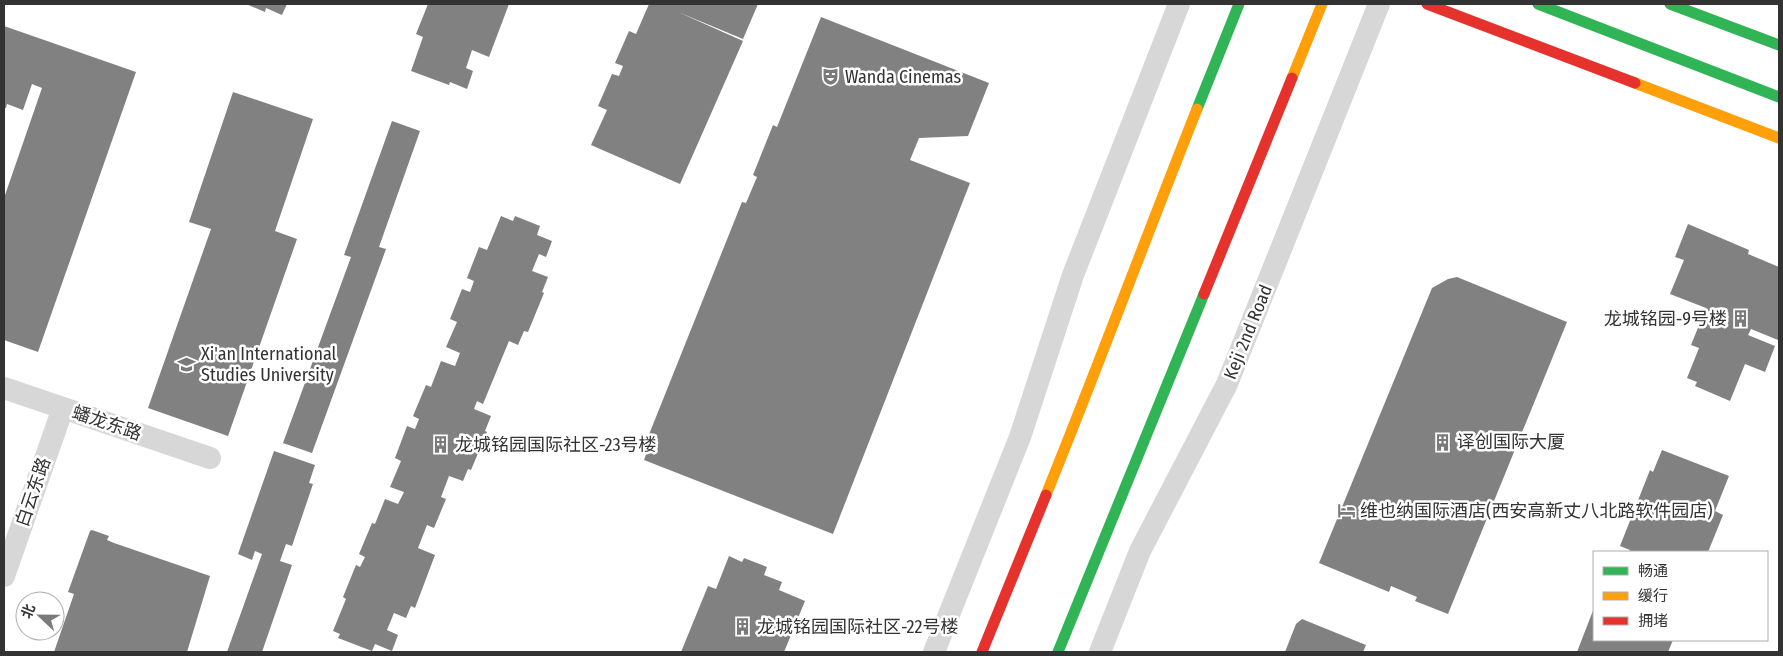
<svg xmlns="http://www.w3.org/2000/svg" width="1783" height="656" font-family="'Fira Sans Condensed','Noto Sans SC',sans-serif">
  <rect width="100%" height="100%" fill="#fff"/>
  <path fill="#818181" d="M 246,4 L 287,4 L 282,15 L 266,8 L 265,12 Z
    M 428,4 L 509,4 L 489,57 L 472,50 L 466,68 L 473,71 L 467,89 L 450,82 L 449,85 L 411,71 L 423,37 L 416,34 Z
    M 649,4 L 758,4 L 743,39 L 678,12 L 743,41 L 680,184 L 591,145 L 607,110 L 598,106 L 612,74 L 619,76 L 623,66 L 615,63 L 629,31 L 636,34 Z
    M 821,17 L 989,83 L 968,136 L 919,138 L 910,160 L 970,183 L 833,534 L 644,460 L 652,439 L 648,437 L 742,202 L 746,203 L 757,177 L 753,175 L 773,125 L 777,127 Z
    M 4,26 L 136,72 L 38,352 L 4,340 L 4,198 L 42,88 L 32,84 L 23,110 L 7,104 L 6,108 L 4,108 Z
    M 233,92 L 313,119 L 275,231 L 297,239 L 228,436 L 148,408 L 211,229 L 189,222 Z
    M 392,121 L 420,131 L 379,247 L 386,249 L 312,453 L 283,443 L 351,257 L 344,255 Z
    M 501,216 L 513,221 L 515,216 L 540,226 L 537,235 L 552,241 L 546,257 L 539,254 L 532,271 L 548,277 L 542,292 L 544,293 L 528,332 L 524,331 L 518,345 L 509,341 L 483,404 L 477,401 L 474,409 L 491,416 L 485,431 L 487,432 L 471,470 L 468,469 L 463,481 L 449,476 L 441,497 L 446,499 L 434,528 L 427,525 L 418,548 L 435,555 L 415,608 L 411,606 L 406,618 L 394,613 L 387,630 L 398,635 L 392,651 L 375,644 L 372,651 L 338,638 L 340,634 L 333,631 L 346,599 L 343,597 L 356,565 L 360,567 L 365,557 L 359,554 L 372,523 L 375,524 L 385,499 L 398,504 L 404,492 L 390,487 L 401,461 L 395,458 L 407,426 L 415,429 L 419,419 L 413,416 L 426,385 L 431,387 L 441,361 L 455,366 L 460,353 L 446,347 L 457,322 L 450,319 L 462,289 L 470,292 L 474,281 L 467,278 L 479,247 L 487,250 Z
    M 1688,224 L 1749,250 L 1748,254 L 1779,267 L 1779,337 L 1778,340 L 1751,329 L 1748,335 L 1775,346 L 1765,372 L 1745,364 L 1730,401 L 1695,386 L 1697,382 L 1687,378 L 1699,348 L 1691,345 L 1706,308 L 1670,294 L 1684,260 L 1675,257 Z
    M 1457,277 L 1567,322 L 1448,614 L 1415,601 L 1417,597 L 1391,586 L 1389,592 L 1319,563 L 1432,288 L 1448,279 Z
    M 1662,450 L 1729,476 L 1715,511 L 1723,515 L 1708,552 L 1629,552 L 1630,550 L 1620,546 L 1650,470 L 1653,472 Z
    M 274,451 L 315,465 L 309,483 L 313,484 L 292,546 L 286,544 L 280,561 L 292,565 L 262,652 L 227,652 L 262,554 L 255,551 L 252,560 L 238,554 Z
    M 92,530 L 109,536 L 107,540 L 114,543 L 210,576 L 187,652 L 54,652 L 74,594 L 68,592 L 90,531 Z
    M 729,556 L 742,562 L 744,558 L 767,567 L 764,575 L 782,582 L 779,590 L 805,601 L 784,652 L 681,652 L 708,586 L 716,589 Z
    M 1594,608 L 1594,640 L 1673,640 L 1668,652 L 1577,652 Z
    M 1302,619 L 1366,645 L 1363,652 L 1285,652 L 1296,624 Z"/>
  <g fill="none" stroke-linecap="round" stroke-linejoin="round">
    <path stroke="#d7d7d7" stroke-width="22" d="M 4,388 L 210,458
      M 4,576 L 63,408
      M 934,652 L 1020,437 L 1073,275 L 1179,4
      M 1100,652 L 1140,551 L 1227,384 L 1379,4"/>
    <path stroke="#30b455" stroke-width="11" d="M 1538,4 L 1779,97
      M 1670,4 L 1779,45
      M 1197,109 L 1239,4
      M 1058,652 L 1204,294"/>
    <path stroke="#ff9f0a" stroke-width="11" d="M 1292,78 L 1322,4
      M 1635,83 L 1779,138
      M 1046,495 C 1098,367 1146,237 1197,109"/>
    <path stroke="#e5322d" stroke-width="11" d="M 1427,4 L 1635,83
      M 1204,294 L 1292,78
      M 982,652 L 1046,495"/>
  </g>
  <defs>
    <symbol id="theatre-bare" viewBox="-9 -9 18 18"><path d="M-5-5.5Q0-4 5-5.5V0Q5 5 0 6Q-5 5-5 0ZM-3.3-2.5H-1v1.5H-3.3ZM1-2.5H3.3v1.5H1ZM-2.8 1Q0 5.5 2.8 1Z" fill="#7a7a7a" stroke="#fff" stroke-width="2.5" paint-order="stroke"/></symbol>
    <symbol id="building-bare" viewBox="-9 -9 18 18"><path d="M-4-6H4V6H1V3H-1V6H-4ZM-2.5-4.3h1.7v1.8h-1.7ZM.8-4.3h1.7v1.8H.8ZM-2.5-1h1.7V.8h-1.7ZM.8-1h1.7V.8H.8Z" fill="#7a7a7a" stroke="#fff" stroke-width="2.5" paint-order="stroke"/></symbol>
    <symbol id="university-bare" viewBox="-9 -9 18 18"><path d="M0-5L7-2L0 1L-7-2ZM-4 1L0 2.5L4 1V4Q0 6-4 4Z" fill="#7a7a7a" stroke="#fff" stroke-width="2.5" paint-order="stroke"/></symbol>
    <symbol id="hotel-bare" viewBox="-9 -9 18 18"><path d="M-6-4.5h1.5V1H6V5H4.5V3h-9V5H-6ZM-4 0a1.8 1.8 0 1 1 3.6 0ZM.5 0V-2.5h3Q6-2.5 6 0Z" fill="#7a7a7a" stroke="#fff" stroke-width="2.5" paint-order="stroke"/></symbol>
  </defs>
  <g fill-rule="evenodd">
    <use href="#theatre-bare" x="818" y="64" width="25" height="25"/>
    <use href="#building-bare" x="1728" y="306" width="25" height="25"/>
    <use href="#university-bare" x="174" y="352" width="25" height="25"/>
    <use href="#building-bare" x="1430" y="430" width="25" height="25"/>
    <use href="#building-bare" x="428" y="432" width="25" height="25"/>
    <use href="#hotel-bare" x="1334" y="498" width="25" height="25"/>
    <use href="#building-bare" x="730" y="614" width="25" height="25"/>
  </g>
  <g text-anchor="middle" stroke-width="5" stroke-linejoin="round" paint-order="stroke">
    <g font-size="18" fill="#333" stroke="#fff" text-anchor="start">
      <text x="845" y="83">Wanda Cinemas</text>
      <text x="1727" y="325" text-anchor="end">龙城铭园-9号楼</text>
      <text x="201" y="360">Xi'an International<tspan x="201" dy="21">Studies University</tspan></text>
      <text x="1457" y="448">译创国际大厦</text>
      <text x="455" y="451">龙城铭园国际社区-23号楼</text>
      <text x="1360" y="517">维也纳国际酒店(西安高新丈八北路软件园店)</text>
      <text x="757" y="633">龙城铭园国际社区-22号楼</text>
    </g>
    <g font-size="18" fill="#333" stroke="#fff">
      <text transform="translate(1248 332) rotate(-68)" y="6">Keji 2nd Road</text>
      <text transform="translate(107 423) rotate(19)" y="6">蟠龙东路</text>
      <text transform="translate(33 492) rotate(-71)" y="6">白云东路</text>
    </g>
  </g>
  <rect width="1783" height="656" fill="none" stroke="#333333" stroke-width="10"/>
  <rect x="1593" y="551" width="175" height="90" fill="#ffffff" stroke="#adadad"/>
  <rect x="1603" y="567" width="25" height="8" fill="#30b455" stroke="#adadad"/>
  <text x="1638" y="576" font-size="15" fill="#333333">畅通</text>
  <rect x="1603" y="592" width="25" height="8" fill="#ff9f0a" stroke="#adadad"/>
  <text x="1638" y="601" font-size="15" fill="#333333">缓行</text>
  <rect x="1603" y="617" width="25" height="8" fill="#e5322d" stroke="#adadad"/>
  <text x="1638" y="626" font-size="15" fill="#333333">拥堵</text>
  <g transform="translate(40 616) rotate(292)"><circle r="24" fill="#ffffff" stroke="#adadad"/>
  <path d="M0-4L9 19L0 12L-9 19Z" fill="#7a7a7a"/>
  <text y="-8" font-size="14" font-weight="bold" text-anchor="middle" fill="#333333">北</text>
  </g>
</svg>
